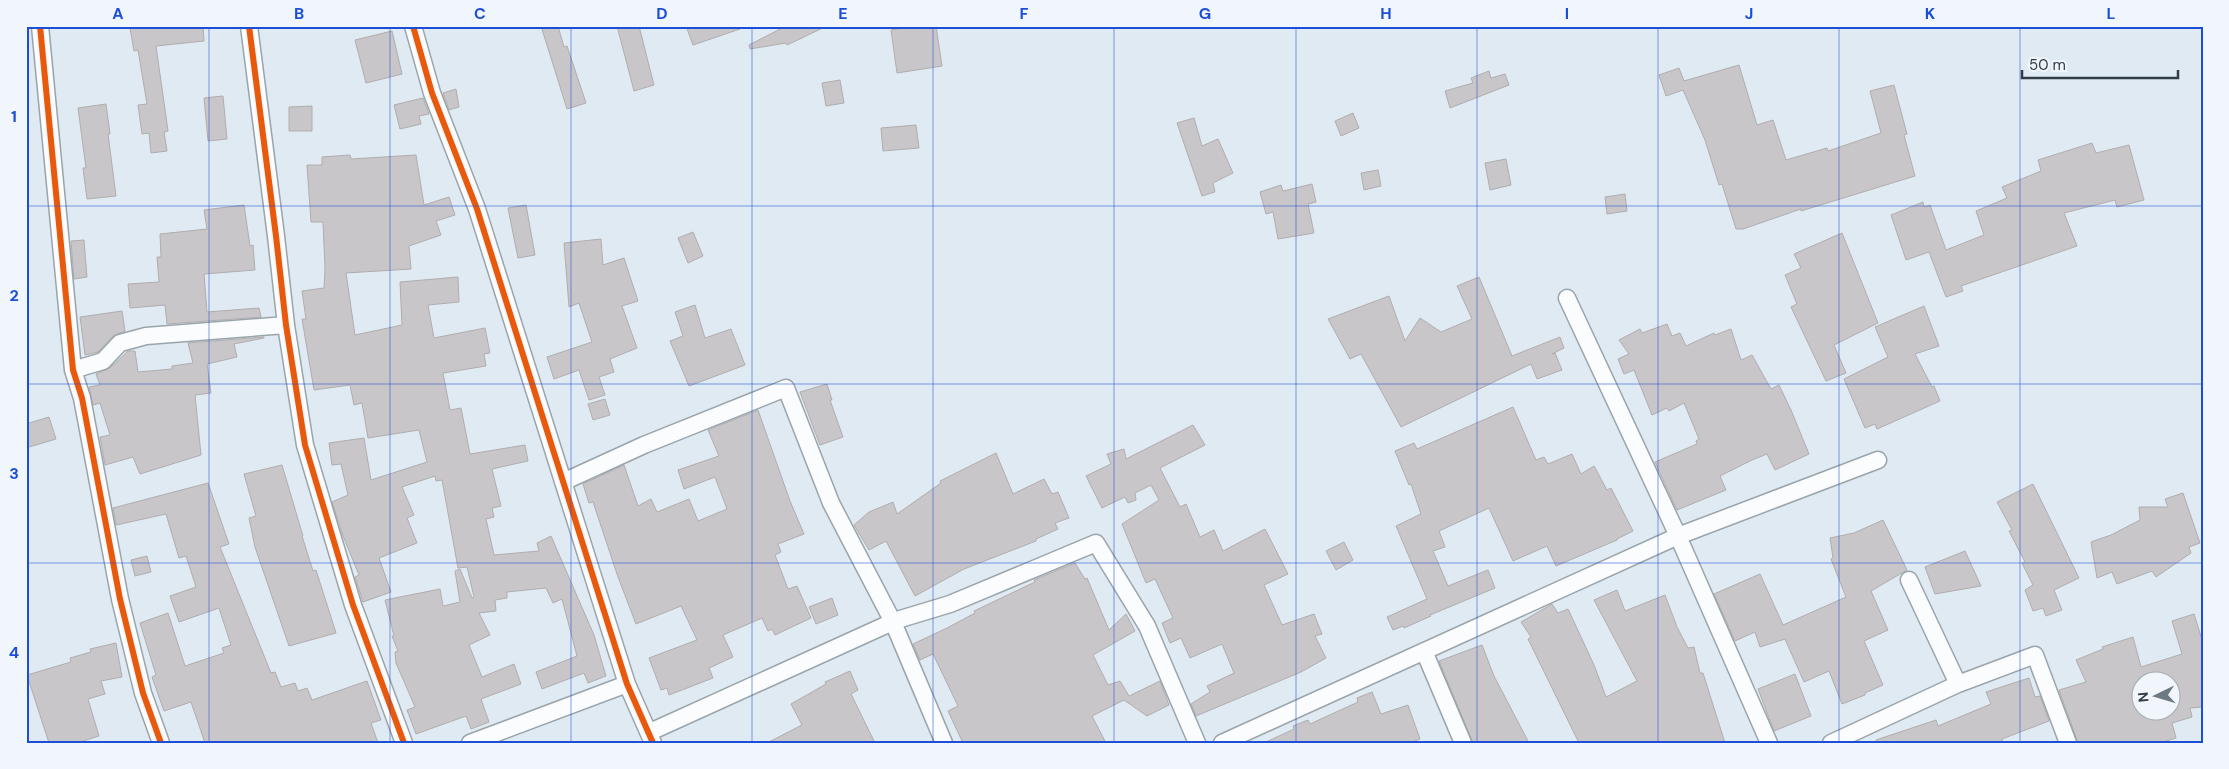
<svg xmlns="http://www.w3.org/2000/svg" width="2229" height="769" font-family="'DM Sans',sans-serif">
  <rect width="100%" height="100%" fill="#e0eaf2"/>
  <path fill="#c9c6c9" stroke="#b0adaf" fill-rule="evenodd" d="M 143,26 L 203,26 L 204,41 L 156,46 L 168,131 L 164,132 L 167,151 L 151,153 L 149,133 L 142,134 L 138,105 L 147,104 L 138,50 L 134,51 L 130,28 Z
    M 541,26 L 558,26 L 564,47 L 567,46 L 586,103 L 567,109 Z
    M 617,26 L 639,26 L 654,85 L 634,91 Z
    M 686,26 L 740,26 L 740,29 L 693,45 Z
    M 786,26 L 827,26 L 787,45 L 786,43 L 750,49 L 749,45 Z
    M 912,26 L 936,26 L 942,66 L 897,73 L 891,30 Z
    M 392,31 L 402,74 L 366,83 L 355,40 Z
    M 1739,65 L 1757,125 L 1773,120 L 1786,160 L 1827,148 L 1828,151 L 1881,133 L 1870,91 L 1894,85 L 1907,134 L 1904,135 L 1915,176 L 1801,211 L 1801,209 L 1743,229 L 1736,229 L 1722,184 L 1719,185 L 1705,140 L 1683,90 L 1666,96 L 1659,75 L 1679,68 L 1684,81 Z
    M 1489,71 L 1491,78 L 1505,74 L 1509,85 L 1450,108 L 1445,91 L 1473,83 L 1471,78 Z
    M 840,80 L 844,103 L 826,106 L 822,83 Z
    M 456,89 L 459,107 L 449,110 L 443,93 Z
    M 223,96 L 227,139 L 208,141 L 204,98 Z
    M 423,98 L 429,114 L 419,116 L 421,124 L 400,129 L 394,105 Z
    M 106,104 L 110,134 L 108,134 L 116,196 L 87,199 L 83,168 L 86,168 L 78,108 Z
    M 312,106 L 312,131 L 289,131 L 289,107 Z
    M 1353,113 L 1359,128 L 1341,136 L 1335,121 Z
    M 1194,118 L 1202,146 L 1218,139 L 1233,173 L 1213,183 L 1215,192 L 1202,196 L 1177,123 Z
    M 916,125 L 919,148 L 883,151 L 881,128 Z
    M 2092,143 L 2096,153 L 2129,145 L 2144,200 L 2117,207 L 2115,200 L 2064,213 L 2077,246 L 1961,286 L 1963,291 L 1946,297 L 1929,252 L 1906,260 L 1891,215 L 1923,202 L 1924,207 L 1930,205 L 1946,250 L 1984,235 L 1976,211 L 2007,198 L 2002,187 L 2041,171 L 2038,160 Z
    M 350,155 L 351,159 L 416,155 L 424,205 L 449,197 L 455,215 L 436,221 L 441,235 L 409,246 L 411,269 L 346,273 L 355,335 L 402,325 L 400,282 L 458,277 L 459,302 L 428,305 L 434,338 L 485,328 L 490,353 L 484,354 L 486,366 L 443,373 L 450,410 L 461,408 L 470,454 L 525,445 L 528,461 L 492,469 L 501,506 L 492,508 L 494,517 L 486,519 L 494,555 L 539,551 L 537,543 L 551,536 L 594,635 L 606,676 L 588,683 L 584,673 L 542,689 L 536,672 L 577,656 L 562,599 L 553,603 L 546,588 L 507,592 L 507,598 L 495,600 L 496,611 L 479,613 L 490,635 L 469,645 L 482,677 L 514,664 L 521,684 L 481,699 L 489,722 L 471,729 L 466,716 L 416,734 L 407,710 L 415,707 L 396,663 L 395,652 L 398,651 L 392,636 L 394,636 L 385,600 L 440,589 L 443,606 L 460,602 L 455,571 L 460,569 L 472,598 L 474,597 L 467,567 L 458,568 L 442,480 L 436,481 L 435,476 L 402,487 L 414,515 L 407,518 L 417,543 L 379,558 L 391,592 L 363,602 L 355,577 L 359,575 L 343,536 L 332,502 L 348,495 L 341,464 L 332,465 L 329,443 L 364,438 L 371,480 L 427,462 L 419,430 L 368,438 L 362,403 L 354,405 L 350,385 L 314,390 L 302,319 L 306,319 L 302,291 L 324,288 L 325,269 L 323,222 L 311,222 L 307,165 L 322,165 L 322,157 Z
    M 1506,159 L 1511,185 L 1490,190 L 1485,163 Z
    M 1378,170 L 1381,186 L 1364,190 L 1361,173 Z
    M 1312,184 L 1316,202 L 1308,204 L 1314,233 L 1278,239 L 1273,212 L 1266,214 L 1260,192 L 1281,185 L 1283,191 Z
    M 1625,194 L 1627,211 L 1607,214 L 1605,197 Z
    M 244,205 L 250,246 L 253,245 L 255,270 L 204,274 L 207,312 L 259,308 L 261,317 L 167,324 L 165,305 L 130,308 L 128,284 L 159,282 L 157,257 L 161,257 L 160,234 L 207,229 L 204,210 Z
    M 526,205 L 535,255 L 518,258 L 508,208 Z
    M 693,232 L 703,256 L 688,263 L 678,238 Z
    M 1842,233 L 1878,323 L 1834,345 L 1846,373 L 1826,381 L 1791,307 L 1797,304 L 1785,275 L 1801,268 L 1794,254 Z
    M 601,239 L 603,265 L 624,258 L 638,301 L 622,306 L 637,348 L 610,359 L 614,372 L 599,377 L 605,395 L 589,400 L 579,370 L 554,379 L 547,357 L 592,342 L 579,303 L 569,307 L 564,243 Z
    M 84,240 L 87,277 L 74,279 L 71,241 Z
    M 1479,277 L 1512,356 L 1560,337 L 1564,348 L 1552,354 L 1555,353 L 1562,370 L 1537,379 L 1531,364 L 1401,427 L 1361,354 L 1350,359 L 1328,319 L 1389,296 L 1405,341 L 1420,318 L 1441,332 L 1472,319 L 1457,286 Z
    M 695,305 L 705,338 L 731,329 L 745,365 L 689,386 L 670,341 L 683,336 L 675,312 Z
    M 1924,306 L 1939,346 L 1915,354 L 1932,387 L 1934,386 L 1940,401 L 1877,429 L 1875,424 L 1865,428 L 1844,379 L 1888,357 L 1875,327 Z
    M 122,311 L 125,331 L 113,336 L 98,352 L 85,355 L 80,317 Z
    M 1667,324 L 1672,336 L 1680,333 L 1686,346 L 1714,333 L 1715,335 L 1731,329 L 1741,360 L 1752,355 L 1771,389 L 1779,385 L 1791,410 L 1809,454 L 1775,470 L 1767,454 L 1752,460 L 1720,476 L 1726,490 L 1677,510 L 1655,462 L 1697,444 L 1696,441 L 1699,439 L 1684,403 L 1669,411 L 1667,408 L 1652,415 L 1634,370 L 1624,374 L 1618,359 L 1629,354 L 1619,340 L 1640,329 L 1642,333 Z
    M 264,337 L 264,338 L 234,344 L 237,357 L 207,364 L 211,393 L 195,395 L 201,455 L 140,474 L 133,457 L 105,465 L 100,437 L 110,435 L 100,403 L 93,405 L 89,387 L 100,385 L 96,374 L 110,368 L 128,351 L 135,351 L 138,372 L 172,369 L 172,366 L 193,363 L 188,343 Z
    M 827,384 L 832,400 L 830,400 L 843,437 L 820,445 L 800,392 Z
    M 605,399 L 610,415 L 593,420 L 588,404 Z
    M 1513,407 L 1536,460 L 1544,457 L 1548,464 L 1572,454 L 1581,474 L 1594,466 L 1607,490 L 1611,488 L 1633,531 L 1617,539 L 1617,540 L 1556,566 L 1547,546 L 1513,561 L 1489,508 L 1439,531 L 1445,547 L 1433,551 L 1448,586 L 1488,570 L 1495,588 L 1430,615 L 1431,616 L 1404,628 L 1403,626 L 1393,630 L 1387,617 L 1427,599 L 1396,526 L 1421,514 L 1411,484 L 1409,485 L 1395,451 L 1414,443 L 1417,449 Z
    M 758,410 L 790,501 L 804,534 L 778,544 L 781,552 L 775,555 L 788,589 L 797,586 L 811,618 L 775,635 L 772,629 L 768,631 L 762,618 L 723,635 L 733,657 L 709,668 L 713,678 L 669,695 L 667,688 L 661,690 L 649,658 L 697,640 L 681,606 L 636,624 L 618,577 L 593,502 L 589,503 L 583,484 L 624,465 L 638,506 L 651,499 L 657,512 L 689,499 L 698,521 L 727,509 L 715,477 L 684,489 L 678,470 L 719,456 L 708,430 Z
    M 49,417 L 56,439 L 26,448 L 26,424 Z
    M 1193,425 L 1205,445 L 1160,468 L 1180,507 L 1186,504 L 1200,537 L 1214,530 L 1223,551 L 1265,529 L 1288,574 L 1264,585 L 1282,625 L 1314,614 L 1322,634 L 1315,636 L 1326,658 L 1301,672 L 1196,716 L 1191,704 L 1210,692 L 1207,686 L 1234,673 L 1222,644 L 1190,658 L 1181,638 L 1170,643 L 1162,623 L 1173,618 L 1155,579 L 1146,583 L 1122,524 L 1159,500 L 1151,485 L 1135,493 L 1136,500 L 1128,503 L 1125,497 L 1102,508 L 1086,476 L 1111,464 L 1107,454 L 1124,449 L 1126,459 Z
    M 996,453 L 1013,494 L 1044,479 L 1052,494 L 1058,492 L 1069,518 L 1055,523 L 1058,529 L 1036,539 L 1036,541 L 964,569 L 915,596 L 886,541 L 869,550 L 854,525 L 869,512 L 893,502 L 897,514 L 941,483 L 940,481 Z
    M 282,465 L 303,536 L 302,536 L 313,571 L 316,570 L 336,633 L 289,646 L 255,547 L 249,518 L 256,516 L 244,474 Z
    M 208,483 L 229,544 L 220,547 L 271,673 L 275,672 L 281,687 L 295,683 L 298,691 L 307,688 L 312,700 L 367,681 L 381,720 L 371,723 L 378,743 L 205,743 L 191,702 L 164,711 L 152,677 L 156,675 L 140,623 L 168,613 L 185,666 L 224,653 L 222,648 L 231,645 L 219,608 L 179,622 L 170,596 L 196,587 L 186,556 L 179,558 L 166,514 L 116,525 L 113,508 Z
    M 2033,484 L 2079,578 L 2054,590 L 2062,610 L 2046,616 L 2043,608 L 2033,611 L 2025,590 L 2033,585 L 2022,563 L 2025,562 L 2009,531 L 2012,530 L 1997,502 Z
    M 2183,493 L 2200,543 L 2189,547 L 2191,553 L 2156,577 L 2152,571 L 2117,584 L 2112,572 L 2097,578 L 2091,542 L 2111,535 L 2140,520 L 2139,507 L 2168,507 L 2165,499 Z
    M 1883,520 L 1907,570 L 1871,591 L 1888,630 L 1864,641 L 1883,685 L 1865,693 L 1865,695 L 1842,704 L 1829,671 L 1804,682 L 1785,639 L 1760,647 L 1755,632 L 1735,641 L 1714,594 L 1760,574 L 1783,625 L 1846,597 L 1831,559 L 1833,558 L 1830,538 L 1854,533 Z
    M 1344,542 L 1353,560 L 1336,570 L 1326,551 Z
    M 1965,551 L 1981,586 L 1935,594 L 1925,567 Z
    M 147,556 L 151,572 L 135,576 L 131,560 Z
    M 1075,563 L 1085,579 L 1087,578 L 1109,630 L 1126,614 L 1135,631 L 1093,655 L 1108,685 L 1120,681 L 1129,696 L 1160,681 L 1169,705 L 1147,716 L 1124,700 L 1092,716 L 1106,743 L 963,743 L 948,711 L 958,706 L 933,654 L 920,660 L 913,644 L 947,628 L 975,613 L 974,611 L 1035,582 L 1034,580 Z
    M 1617,590 L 1625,611 L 1665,595 L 1677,627 L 1688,648 L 1694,647 L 1700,673 L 1703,673 L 1725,743 L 1579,743 L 1528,639 L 1531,637 L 1521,622 L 1552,604 L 1558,613 L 1568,609 L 1594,665 L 1606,697 L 1637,681 L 1594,600 Z
    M 832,598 L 838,615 L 816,624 L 809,607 Z
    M 2194,614 L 2203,643 L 2203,707 L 2190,708 L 2192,717 L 2172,723 L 2176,738 L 2160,743 L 2078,743 L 2059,690 L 2086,682 L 2076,660 L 2103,649 L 2102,647 L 2133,637 L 2141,667 L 2182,654 L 2172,621 ZM 2142,682 L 2172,682 L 2172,712 L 2142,712 Z
    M 116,643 L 122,677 L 101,681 L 105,694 L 88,699 L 99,736 L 77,743 L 49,743 L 27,675 L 71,662 L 70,658 L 91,652 L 90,649 Z
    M 1482,645 L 1494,676 L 1529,743 L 1473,743 L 1439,661 Z
    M 850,671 L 858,690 L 851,694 L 875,743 L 767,743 L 802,725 L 791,704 L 826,684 L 825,682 Z
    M 1795,674 L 1811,716 L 1774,731 L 1758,689 Z
    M 2029,678 L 2035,697 L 2040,696 L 2049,721 L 2002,739 L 2003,743 L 1877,743 L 1876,740 L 1936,720 L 1938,726 L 1991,704 L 1986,692 Z
    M 1372,692 L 1381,714 L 1408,705 L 1420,739 L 1410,743 L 1264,743 L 1294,729 L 1293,726 L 1308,720 L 1310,724 L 1358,702 L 1357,698 Z"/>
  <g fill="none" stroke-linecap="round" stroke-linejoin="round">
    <defs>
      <path id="minor" d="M 40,26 L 73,370 L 82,398 L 120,599 L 143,693 L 161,743
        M 249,26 L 276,236 L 286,325 L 305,445 L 353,605 L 404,743
        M 413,26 L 432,93 L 477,209 L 627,684 L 653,743
        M 1567,298 L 1678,536 L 1769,743
        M 73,370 L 103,361 L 120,343 L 146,336 L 286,325
        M 563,482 L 644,445 L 786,388 L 831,503 L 893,622 L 944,743
        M 1909,580 L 1958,684
        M 1424,651 L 1463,743
        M 650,732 L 897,620 L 950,604 L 1096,543 L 1147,626 L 1197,743
        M 470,743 L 627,684
        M 1222,743 L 1678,536 L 1878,460
        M 1831,743 L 1958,684 L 2035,655 L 2068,743"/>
    </defs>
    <use href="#minor" stroke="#9aa4ab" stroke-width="19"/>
    <use href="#minor" stroke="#fafcfd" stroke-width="16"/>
    <defs>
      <path id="cycleway" d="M 40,26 L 73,370 L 82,398 L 120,599 L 143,693 L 161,743
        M 249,26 L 276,236 L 286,325 L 305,445 L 353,605 L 404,743
        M 413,26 L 432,93 L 477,209 L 627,684 L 653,743"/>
    </defs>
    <use href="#cycleway" stroke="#f0f6fb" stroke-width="9"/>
    <use href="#cycleway" stroke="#e8590c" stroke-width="6"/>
  </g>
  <path fill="none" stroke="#1d4ed8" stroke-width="1" stroke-opacity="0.55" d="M 209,26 L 209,743M 390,26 L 390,743M 571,26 L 571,743M 752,26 L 752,743M 933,26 L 933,743M 1114,26 L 1114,743M 1296,26 L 1296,743M 1477,26 L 1477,743M 1658,26 L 1658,743M 1839,26 L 1839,743M 2020,26 L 2020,743M 26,206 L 2203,206M 26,384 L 2203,384M 26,563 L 2203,563"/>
  <rect width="2229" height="769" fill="none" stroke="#f0f6fb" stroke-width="55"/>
  <g transform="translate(2156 696) rotate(265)"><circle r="24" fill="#f0f6fb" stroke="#a3acb3"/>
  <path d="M0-4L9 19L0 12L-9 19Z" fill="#6e7a83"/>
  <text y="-8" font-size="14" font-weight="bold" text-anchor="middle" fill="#303d47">N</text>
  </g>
  <path d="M2022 70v8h156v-8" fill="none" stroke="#303d47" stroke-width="2.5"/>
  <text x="2029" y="70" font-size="15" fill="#303d47" stroke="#f0f6fb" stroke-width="4" paint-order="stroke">50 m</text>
  <rect x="28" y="28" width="2174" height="714" fill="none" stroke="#1d4ed8" stroke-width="2"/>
  <g font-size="16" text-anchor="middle" font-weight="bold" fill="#1d4ed8">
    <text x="118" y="19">A</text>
    <text x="299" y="19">B</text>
    <text x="480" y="19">C</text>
    <text x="662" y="19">D</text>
    <text x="843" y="19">E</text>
    <text x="1024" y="19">F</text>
    <text x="1205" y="19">G</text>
    <text x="1386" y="19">H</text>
    <text x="1567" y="19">I</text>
    <text x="1749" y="19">J</text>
    <text x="1930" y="19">K</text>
    <text x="2111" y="19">L</text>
    <text x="14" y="122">1</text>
    <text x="14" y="301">2</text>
    <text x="14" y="479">3</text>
    <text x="14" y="658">4</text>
  </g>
</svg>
